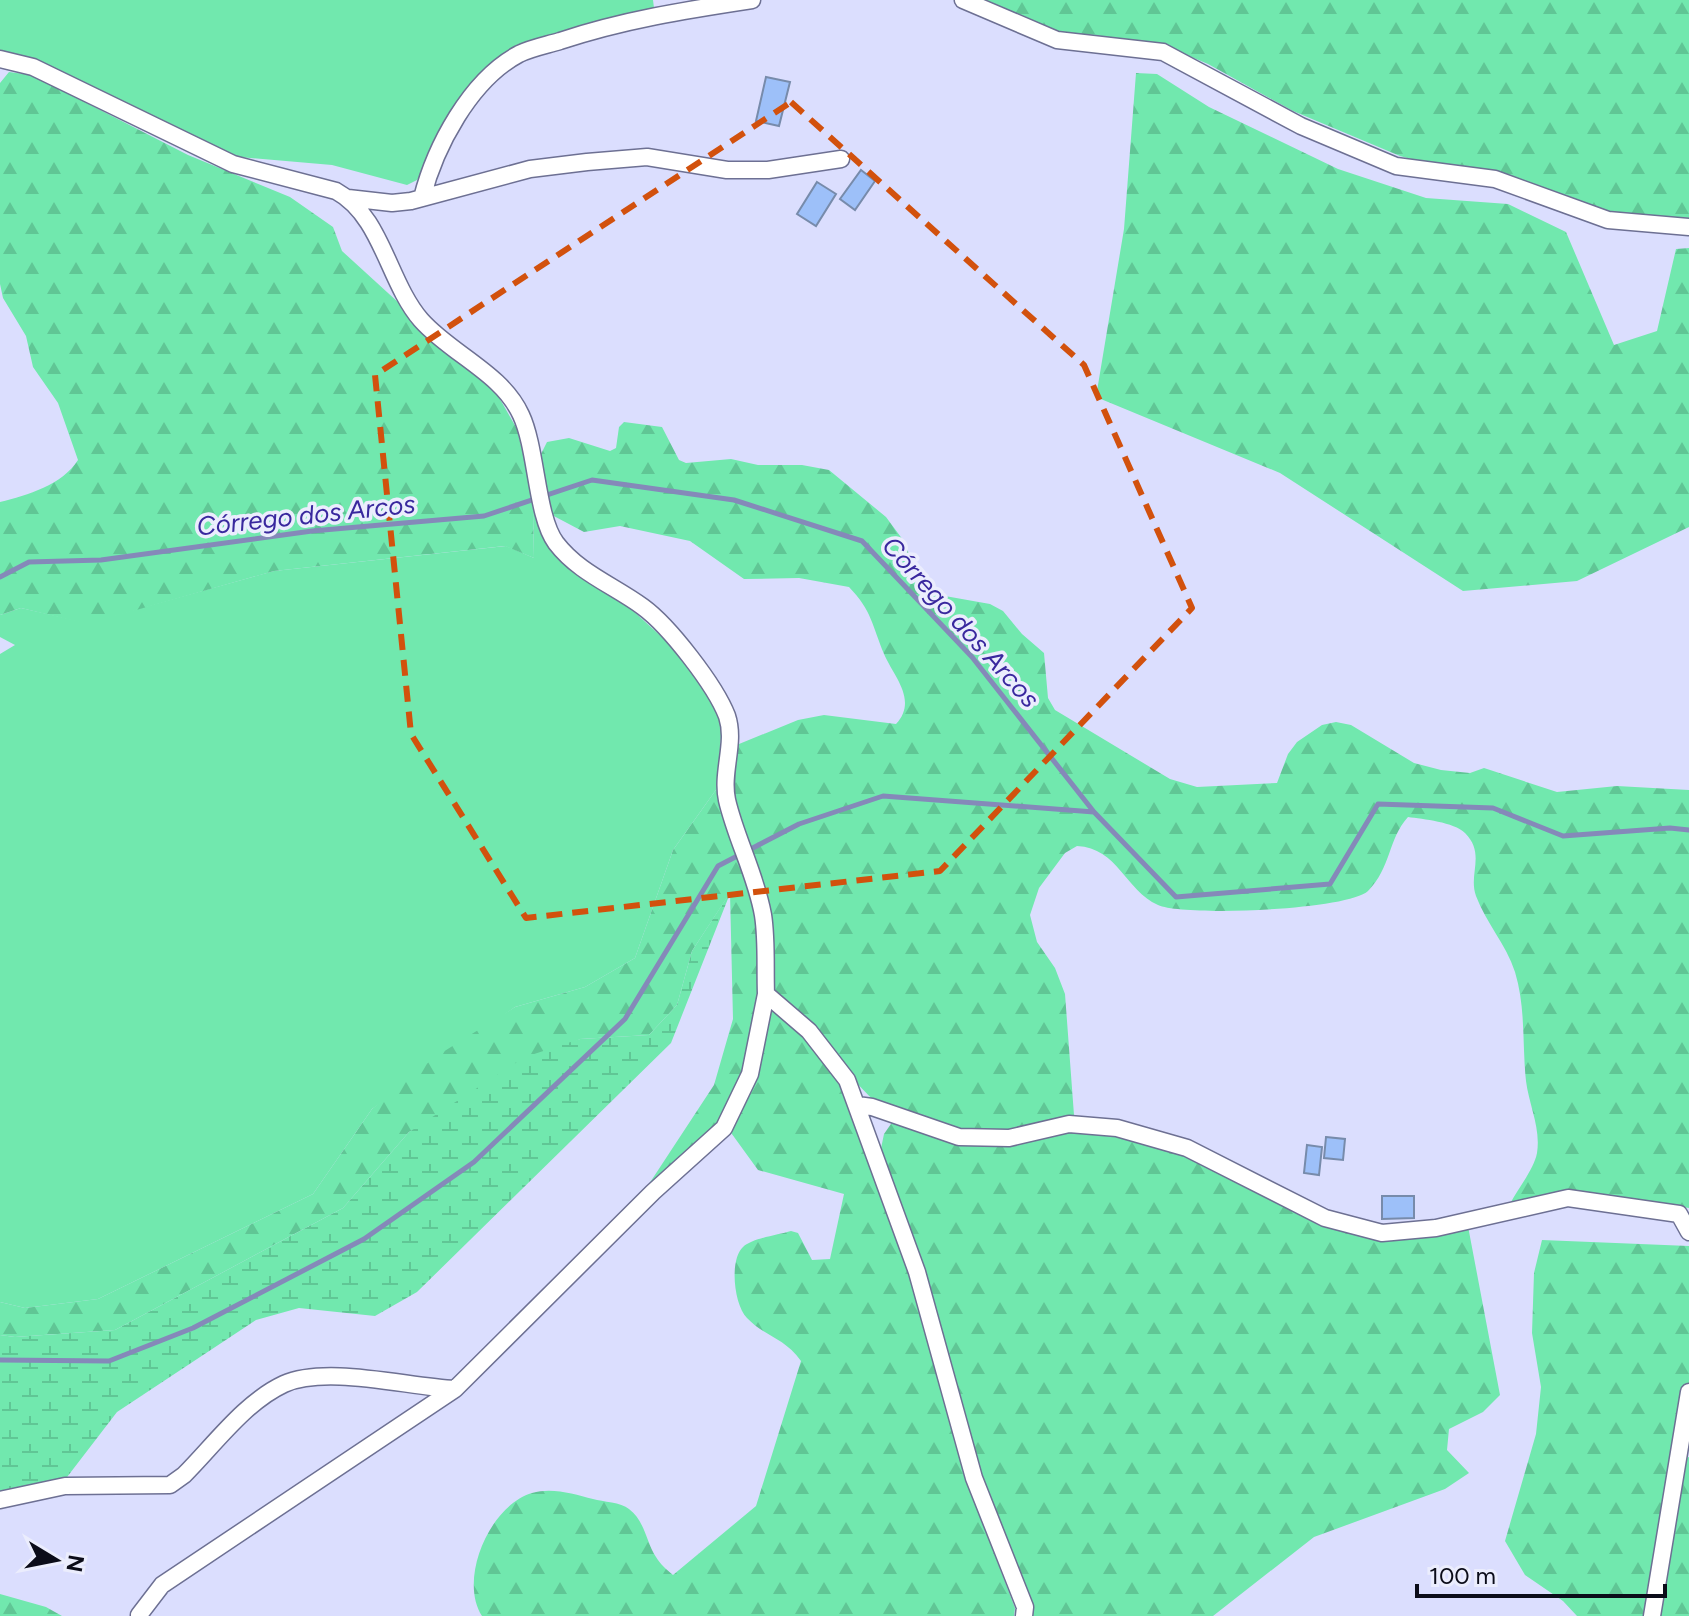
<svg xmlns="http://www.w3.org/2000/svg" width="1689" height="1616" font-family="Figtree,sans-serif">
  <defs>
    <pattern id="forest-firs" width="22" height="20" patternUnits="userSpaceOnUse" patternTransform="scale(2)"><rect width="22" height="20" fill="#71e8ae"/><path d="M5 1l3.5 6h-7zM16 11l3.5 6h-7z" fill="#60c695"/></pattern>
    <pattern id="wetland-marsh" width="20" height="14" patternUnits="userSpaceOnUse" patternTransform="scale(2)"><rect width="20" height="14" fill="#71e8ae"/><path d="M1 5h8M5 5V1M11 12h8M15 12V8" fill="none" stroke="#60c695"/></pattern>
  </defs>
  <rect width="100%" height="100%" fill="#dbdefe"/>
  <path fill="#71e8ae" d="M 0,0 L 653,0 L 654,8 L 520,47 L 445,131 L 417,180 L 407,185 L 332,165 L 227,156 L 0,52 Z
    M 533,509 L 541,527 L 675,649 L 722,716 L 718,787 L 673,850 L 635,958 L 585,987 L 515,1007 L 372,1109 L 313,1194 L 98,1299 L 25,1308 L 0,1302 L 0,654 L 15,645 L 0,637 L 0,615 L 21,608 L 87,623 L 274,571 L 506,546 L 534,558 Z"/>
  <path fill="url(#forest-firs)" d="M 974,0 L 1689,0 L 1689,218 L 1612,214 L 1400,156 L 1293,111 L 1208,64 L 1158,43 L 1076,38 Z
    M 9,72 L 32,75 L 188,155 L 290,197 L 333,227 L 342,251 L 399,303 L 417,326 L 496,392 L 517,429 L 525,462 L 533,509 L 534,558 L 505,546 L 274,571 L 87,624 L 21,608 L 0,615 L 0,502 C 28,495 62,485 78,460 L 58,403 L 33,367 L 26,336 L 3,298 L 0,284 L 0,83 Z
    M 1136,73 L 1157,74 L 1209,107 L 1338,169 L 1426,198 L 1508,204 L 1566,232 L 1614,345 L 1657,331 L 1676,249 L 1689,248 L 1689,527 L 1577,581 L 1463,591 L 1280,473 L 1096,397 L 1124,229 Z
    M 624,422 L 662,427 L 679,460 L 686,463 L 731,459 L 758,465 L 802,465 L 829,470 L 886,517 L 903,540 L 914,565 L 934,588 L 945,596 L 990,604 L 1003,611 L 1022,634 L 1044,653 L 1048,698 L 1055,710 L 1170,779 L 1197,787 L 1277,783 L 1288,754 L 1297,742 L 1322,725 L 1336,722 L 1351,725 L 1414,763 L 1441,770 L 1470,773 L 1484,768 L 1557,792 L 1617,786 L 1689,790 L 1689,1208 L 1568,1190 L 1511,1202 C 1519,1187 1534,1169 1537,1153 C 1541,1128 1529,1105 1526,1081 C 1522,1045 1526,1008 1515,972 C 1506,944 1486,923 1476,896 C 1468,874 1486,854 1465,833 C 1454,822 1423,819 1408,817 C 1388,839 1391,868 1368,891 C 1348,910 1185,917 1158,905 C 1125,890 1118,848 1077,846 L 1065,853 L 1039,888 L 1030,915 L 1037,942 L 1055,968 L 1065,994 L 1074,1115 L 1012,1132 L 961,1129 L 874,1101 L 770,993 L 730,785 L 739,744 L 798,720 L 824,715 L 896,724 C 918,700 894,677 884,654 C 872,625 872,611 849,587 L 799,578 L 744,579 L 690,541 L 620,526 L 584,532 L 550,514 L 539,458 L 547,442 L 569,438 L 610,451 L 616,448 L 619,427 Z
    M 718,787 L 756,915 L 761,988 L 746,1073 L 720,1126 L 647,1187 L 714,1085 L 733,1019 L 730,893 L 692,951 L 677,1005 L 649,1035 L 580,1039 L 409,1132 L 343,1208 L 115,1330 L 15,1337 L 0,1335 L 0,1302 L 25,1308 L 98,1299 L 313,1194 L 372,1109 L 435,1057 L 515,1007 L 585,987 L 635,958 L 673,850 Z
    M 770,1003 L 792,1017 L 842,1088 L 909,1274 L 967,1482 L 1015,1608 L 1014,1616 L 482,1616 C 458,1579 490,1505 532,1493 C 552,1487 574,1494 593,1499 C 603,1502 621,1502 629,1509 C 645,1521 646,1542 656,1557 C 660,1564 667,1570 673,1575 L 756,1506 L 801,1361 C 784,1337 765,1337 747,1318 C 734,1305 729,1260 743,1247 C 753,1238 778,1235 791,1231 L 798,1233 L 812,1260 L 830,1259 L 844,1194 L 758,1170 L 729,1130 Z
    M 893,1121 L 959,1137 L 1069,1124 L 1117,1128 L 1382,1233 L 1467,1221 L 1500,1395 L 1483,1412 L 1449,1429 L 1447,1450 L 1469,1473 L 1445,1489 L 1314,1537 L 1213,1616 L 1030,1616 L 981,1477 L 879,1158 L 884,1134 Z
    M 1542,1240 L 1689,1246 L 1689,1392 L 1679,1460 L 1689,1457 L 1689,1616 L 1577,1616 L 1563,1601 L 1525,1575 L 1505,1541 L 1536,1434 L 1541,1387 L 1532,1333 L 1534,1273 Z
    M 0,1594 L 46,1607 L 62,1616 L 0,1616 Z"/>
  <path fill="url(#wetland-marsh)" d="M 731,891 L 671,1043 L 417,1292 L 375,1316 L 299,1308 L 256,1320 L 117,1412 L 64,1481 L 0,1496 L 0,1335 L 15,1337 L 115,1330 L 343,1208 L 409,1132 L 525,1057 L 580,1039 L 649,1035 L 677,1005 L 692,951 Z"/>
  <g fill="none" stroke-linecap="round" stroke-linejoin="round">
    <path stroke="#8589b9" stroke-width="5" d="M 0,577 L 29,562 L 101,560 L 312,531 L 484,516 L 592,480 L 734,500 L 862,541 L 972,657 L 1094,812 L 1176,897 L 1330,884 L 1378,804 L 1493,808 L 1563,836 L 1670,828 L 1689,830
      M 0,1360 L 109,1361 L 193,1328 L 364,1239 L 474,1162 L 625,1019 L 718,866 L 799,824 L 883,796 L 1094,812"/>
  </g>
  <path fill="#9dc0f9" stroke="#778bab" stroke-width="2" d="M 766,77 L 790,82 L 779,126 L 756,121 Z
    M 861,170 L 875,181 L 855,210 L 840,199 Z
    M 817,182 L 836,194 L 816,226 L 797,214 Z
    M 1326,1137 L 1345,1139 L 1343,1160 L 1324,1158 Z
    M 1307,1145 L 1322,1147 L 1319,1175 L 1304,1173 Z
    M 1382,1196 L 1414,1196 L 1414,1218 L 1382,1219 Z"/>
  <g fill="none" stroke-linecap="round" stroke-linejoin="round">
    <defs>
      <path id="minor" d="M 963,0 L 1057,40 L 1163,52 L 1301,126 L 1396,166 L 1495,179 L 1608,220 L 1689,227
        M 0,59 L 33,67 L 233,164 L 336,191 C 382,216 388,282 421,320 C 451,354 502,373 521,415 C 537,449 536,516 556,543 C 579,573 613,585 643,607 C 669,626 715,685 727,716 C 736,743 721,772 727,800 C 736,839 756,875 763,915 C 767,940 765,968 766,994 L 809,1031 L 847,1080 L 917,1272 L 974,1478 L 1025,1607 L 1024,1616
        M 348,198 L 392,203 L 411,201 L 530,169 L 587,162 L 647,157 L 727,170 L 768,170 L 841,159
        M 422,198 C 435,147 470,80 519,54 C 531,48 547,45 560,41 C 623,20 686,10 752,0
        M 857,1105 L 872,1107 L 959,1137 L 1009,1138 L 1069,1124 L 1117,1128 L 1187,1148 L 1325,1218 L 1382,1233 L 1436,1228 L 1568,1198 L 1679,1214 L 1689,1232
        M 0,1500 L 65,1486 L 170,1485 L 184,1475 C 214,1445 245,1402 284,1384 C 327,1365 408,1387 455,1389
        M 139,1615 L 162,1585 L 455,1389 L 653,1192 L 724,1128 L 750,1074 L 766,994
        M 1652,1616 L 1689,1392"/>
    </defs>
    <use href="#minor" stroke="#6d7093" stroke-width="19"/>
    <use href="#minor" stroke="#fff" stroke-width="16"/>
  </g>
  <path fill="none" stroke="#d2510d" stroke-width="6" stroke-dasharray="16 10" stroke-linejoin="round" d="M 791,102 L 1084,365 L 1192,608 L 940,871 L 526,918 L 411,734 L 375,375 Z"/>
  <g text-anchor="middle" stroke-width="7" stroke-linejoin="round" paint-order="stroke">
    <g font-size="26" font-style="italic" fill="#39289e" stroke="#ebedfd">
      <text transform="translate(306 515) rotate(-6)" y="9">Córrego dos Arcos</text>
      <text transform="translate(961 622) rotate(48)" y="9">Córrego dos Arcos</text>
    </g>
  </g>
  <g transform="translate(56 1560) rotate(100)" stroke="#ebedfd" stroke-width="6" paint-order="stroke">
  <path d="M0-6L14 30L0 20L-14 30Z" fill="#0b0c19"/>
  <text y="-12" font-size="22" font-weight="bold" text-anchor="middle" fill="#0b0c19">N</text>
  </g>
  <path d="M1417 1584v12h248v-12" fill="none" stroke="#0b0c19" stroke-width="4"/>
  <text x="1429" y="1584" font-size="24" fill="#0b0c19" stroke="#ebedfd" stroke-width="6" paint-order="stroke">100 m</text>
</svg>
